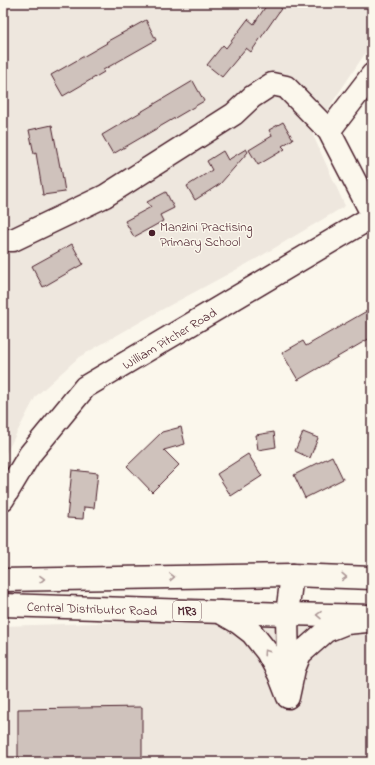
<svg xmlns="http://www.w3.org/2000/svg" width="375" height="765" font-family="'Indie Flower',sans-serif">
  <rect width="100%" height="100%" fill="#fbf7ec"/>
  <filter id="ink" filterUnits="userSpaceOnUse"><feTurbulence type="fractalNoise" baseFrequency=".025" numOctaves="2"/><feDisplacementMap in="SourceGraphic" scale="8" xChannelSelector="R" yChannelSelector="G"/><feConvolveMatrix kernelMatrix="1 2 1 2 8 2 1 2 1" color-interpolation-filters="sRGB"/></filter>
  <g filter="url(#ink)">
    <path fill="#eee7de" d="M 3,3 L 361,3 L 372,9 L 372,43 L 312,133 L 345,206 L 256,259 L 163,309 L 79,357 L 36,396 L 3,459 Z
      M 372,614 L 372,762 L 3,762 L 3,626 Z"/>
    <path fill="#cfc2bc" stroke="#4a1f2b" d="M 268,3 L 285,3 L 251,52 L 246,48 L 222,77 L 207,65 L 223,45 L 226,48 L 248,19 L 254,24 Z
      M 146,20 L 156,40 L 103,70 L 104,72 L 63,96 L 51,75 L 107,43 L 106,42 Z
      M 193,81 L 204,101 L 113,154 L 102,135 Z
      M 283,122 L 293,139 L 282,146 L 285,149 L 258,165 L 249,150 L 272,136 L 269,130 Z
      M 52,125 L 60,167 L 61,167 L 65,192 L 43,195 L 36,153 L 34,154 L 29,130 Z
      M 246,149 L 248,152 L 220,184 L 195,200 L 187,186 L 212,170 L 207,161 L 223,151 L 228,160 Z
      M 166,192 L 174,208 L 160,215 L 163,221 L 134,237 L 125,221 L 151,207 L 147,202 Z
      M 72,244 L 83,264 L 43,287 L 32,266 Z
      M 372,308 L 372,337 L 298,380 L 282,353 L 303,341 L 306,346 Z
      M 181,427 L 185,444 L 164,450 L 179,465 L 152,492 L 127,466 L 162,432 Z
      M 274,432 L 276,447 L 258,450 L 256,435 Z
      M 303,432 L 318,438 L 310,458 L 295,451 Z
      M 248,454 L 262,476 L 231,496 L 217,474 Z
      M 332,456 L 343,479 L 305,498 L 294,475 Z
      M 72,470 L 98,473 L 94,508 L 84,507 L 83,519 L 67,518 Z
      M 142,707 L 142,762 L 18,762 L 18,709 Z"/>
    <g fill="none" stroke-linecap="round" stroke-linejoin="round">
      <defs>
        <path id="minor" d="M 329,131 L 372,75
          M 3,240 L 13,240 L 105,196 L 234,114 L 252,97 L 272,84 L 286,87 L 329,131 L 372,214
          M 3,499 L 30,454 L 85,387 L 372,217
          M 220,612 L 239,623 L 252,633 L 267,652 L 279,674 L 288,697 L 294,669 L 300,654 L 326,631 L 346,623 L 367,621
          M 288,673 L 287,614 L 292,575"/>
        <path id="highway" d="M 3,580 L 292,575 L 372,578
          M 3,605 L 287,614 L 372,616"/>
      </defs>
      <use href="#minor" stroke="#4a1f2b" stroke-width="25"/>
      <use href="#highway" stroke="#4a1f2b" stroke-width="25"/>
      <use href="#minor" stroke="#fbf7ec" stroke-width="22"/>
      <use href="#highway" stroke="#fbf7ec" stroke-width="22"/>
    </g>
    <defs><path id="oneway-chevron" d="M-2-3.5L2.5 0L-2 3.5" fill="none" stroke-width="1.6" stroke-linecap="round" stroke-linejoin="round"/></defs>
    <g stroke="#ab9695">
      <use href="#oneway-chevron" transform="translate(172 577) rotate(-1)"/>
      <use href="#oneway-chevron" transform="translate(344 577) rotate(2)"/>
      <use href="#oneway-chevron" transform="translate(42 579) rotate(-1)"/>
      <use href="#oneway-chevron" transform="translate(319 615) rotate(-179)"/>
      <use href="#oneway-chevron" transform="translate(266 652) rotate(-124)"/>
    </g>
  </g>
  <circle fill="#4a1f2b" stroke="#fbf7ec" stroke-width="1.5" cx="152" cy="233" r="4"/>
  <g text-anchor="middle" stroke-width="3" stroke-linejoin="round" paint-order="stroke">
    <rect fill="#fbf7ec" stroke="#7f6065" stroke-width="1" x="173" y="601" width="28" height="20" rx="3"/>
    <g font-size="12" font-weight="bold" fill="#4a1f2b">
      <text x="187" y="615">MR3</text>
    </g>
    <g font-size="13" fill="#4a1f2b" stroke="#fbf7ec" text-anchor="start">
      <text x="160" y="231">Manzini Practising<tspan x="160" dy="15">Primary School</tspan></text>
    </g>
    <g font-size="13" fill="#4a1f2b" stroke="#fbf7ec">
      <text transform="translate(169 338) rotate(-31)" y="5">William Pitcher Road</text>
      <text transform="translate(92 608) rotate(2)" y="5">Central Distributor Road</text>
    </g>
  </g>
  <rect width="375" height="765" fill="none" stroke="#fbf7ec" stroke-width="16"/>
  <rect x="8" y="8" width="359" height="749" fill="none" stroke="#4a1f2b" stroke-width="1.5" filter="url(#ink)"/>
</svg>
